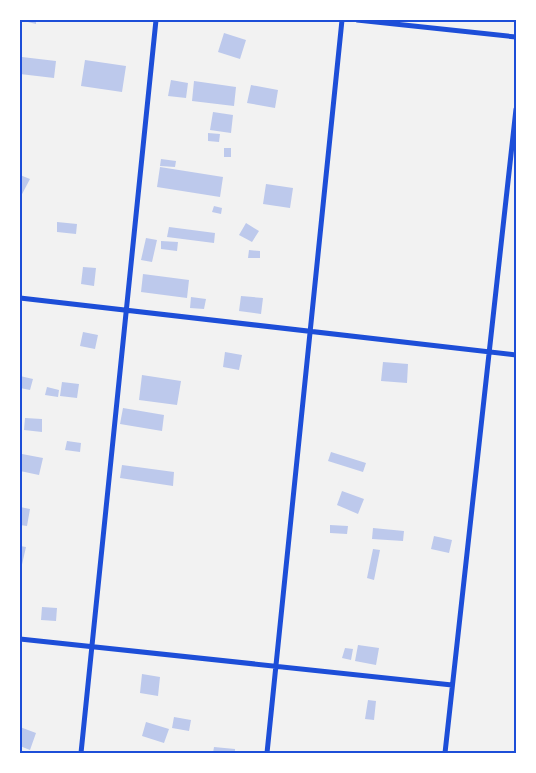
<svg xmlns="http://www.w3.org/2000/svg" width="536" height="773" font-family="'Source Sans 3',sans-serif">
  <rect width="100%" height="100%" fill="#f2f2f2"/>
  <path fill="#bdc9ec" d="M 20,20 L 36,20 L 36,24 Z
    M 224,33 L 246,40 L 240,59 L 218,52 Z
    M 22,57 L 56,61 L 54,78 L 20,74 Z
    M 85,60 L 126,66 L 122,92 L 81,86 Z
    M 171,80 L 188,83 L 186,98 L 168,96 Z
    M 194,81 L 236,87 L 234,106 L 192,101 Z
    M 251,85 L 278,90 L 275,108 L 247,103 Z
    M 213,112 L 233,115 L 231,133 L 210,130 Z
    M 208,133 L 220,134 L 219,142 L 208,141 Z
    M 224,148 L 231,148 L 231,157 L 224,157 Z
    M 161,159 L 176,161 L 175,167 L 160,166 Z
    M 160,167 L 223,177 L 220,197 L 157,187 Z
    M 20,175 L 30,179 L 20,198 Z
    M 266,184 L 293,188 L 290,208 L 263,204 Z
    M 214,206 L 222,208 L 221,214 L 212,212 Z
    M 57,222 L 77,224 L 76,234 L 57,232 Z
    M 246,223 L 259,231 L 252,242 L 239,235 Z
    M 169,227 L 215,233 L 214,243 L 167,237 Z
    M 146,238 L 157,240 L 152,262 L 141,260 Z
    M 161,241 L 178,242 L 177,251 L 161,249 Z
    M 249,250 L 260,251 L 260,258 L 248,258 Z
    M 83,267 L 96,268 L 94,286 L 81,284 Z
    M 143,274 L 189,280 L 187,298 L 141,292 Z
    M 241,296 L 263,298 L 261,314 L 239,311 Z
    M 191,297 L 206,299 L 204,309 L 190,308 Z
    M 83,332 L 98,335 L 95,349 L 80,346 Z
    M 225,352 L 242,355 L 239,370 L 223,367 Z
    M 383,362 L 408,364 L 407,383 L 381,381 Z
    M 142,375 L 181,381 L 177,405 L 139,400 Z
    M 20,376 L 33,379 L 30,390 L 20,388 Z
    M 62,382 L 79,384 L 77,398 L 60,396 Z
    M 47,387 L 59,390 L 58,397 L 45,395 Z
    M 123,408 L 164,415 L 162,431 L 120,424 Z
    M 25,418 L 42,419 L 42,432 L 24,430 Z
    M 67,441 L 81,443 L 80,452 L 65,450 Z
    M 331,452 L 366,463 L 363,472 L 328,461 Z
    M 22,454 L 43,458 L 39,475 L 20,471 Z
    M 122,465 L 174,472 L 173,486 L 120,478 Z
    M 342,491 L 364,499 L 358,514 L 337,505 Z
    M 20,507 L 30,509 L 27,526 L 20,525 Z
    M 330,525 L 348,526 L 347,534 L 330,533 Z
    M 373,528 L 404,531 L 403,541 L 372,539 Z
    M 434,536 L 452,540 L 449,553 L 431,549 Z
    M 20,546 L 26,547 L 21,569 L 20,569 Z
    M 373,549 L 380,550 L 374,580 L 367,578 Z
    M 42,607 L 57,608 L 56,621 L 41,620 Z
    M 358,645 L 379,648 L 376,665 L 355,661 Z
    M 345,648 L 353,649 L 351,660 L 342,658 Z
    M 142,674 L 160,677 L 158,696 L 140,693 Z
    M 368,700 L 376,701 L 374,720 L 365,719 Z
    M 174,717 L 191,720 L 189,731 L 172,728 Z
    M 146,722 L 169,729 L 164,743 L 142,736 Z
    M 20,727 L 36,733 L 30,750 L 20,746 Z
    M 214,747 L 235,749 L 235,753 L 213,753 Z"/>
  <g fill="none" stroke-linecap="round" stroke-linejoin="round">
    <path stroke="#1d4ed8" stroke-width="5" d="M 357,20 L 516,37
      M 20,298 L 516,355
      M 20,639 L 452,685
      M 81,753 L 156,20
      M 267,753 L 342,20
      M 445,753 L 516,109"/>
  </g>
  <rect width="536" height="773" fill="none" stroke="#ffffff" stroke-width="42"/>
  <rect x="21" y="21" width="494" height="731" fill="none" stroke="#1d4ed8" stroke-width="2"/>
</svg>
